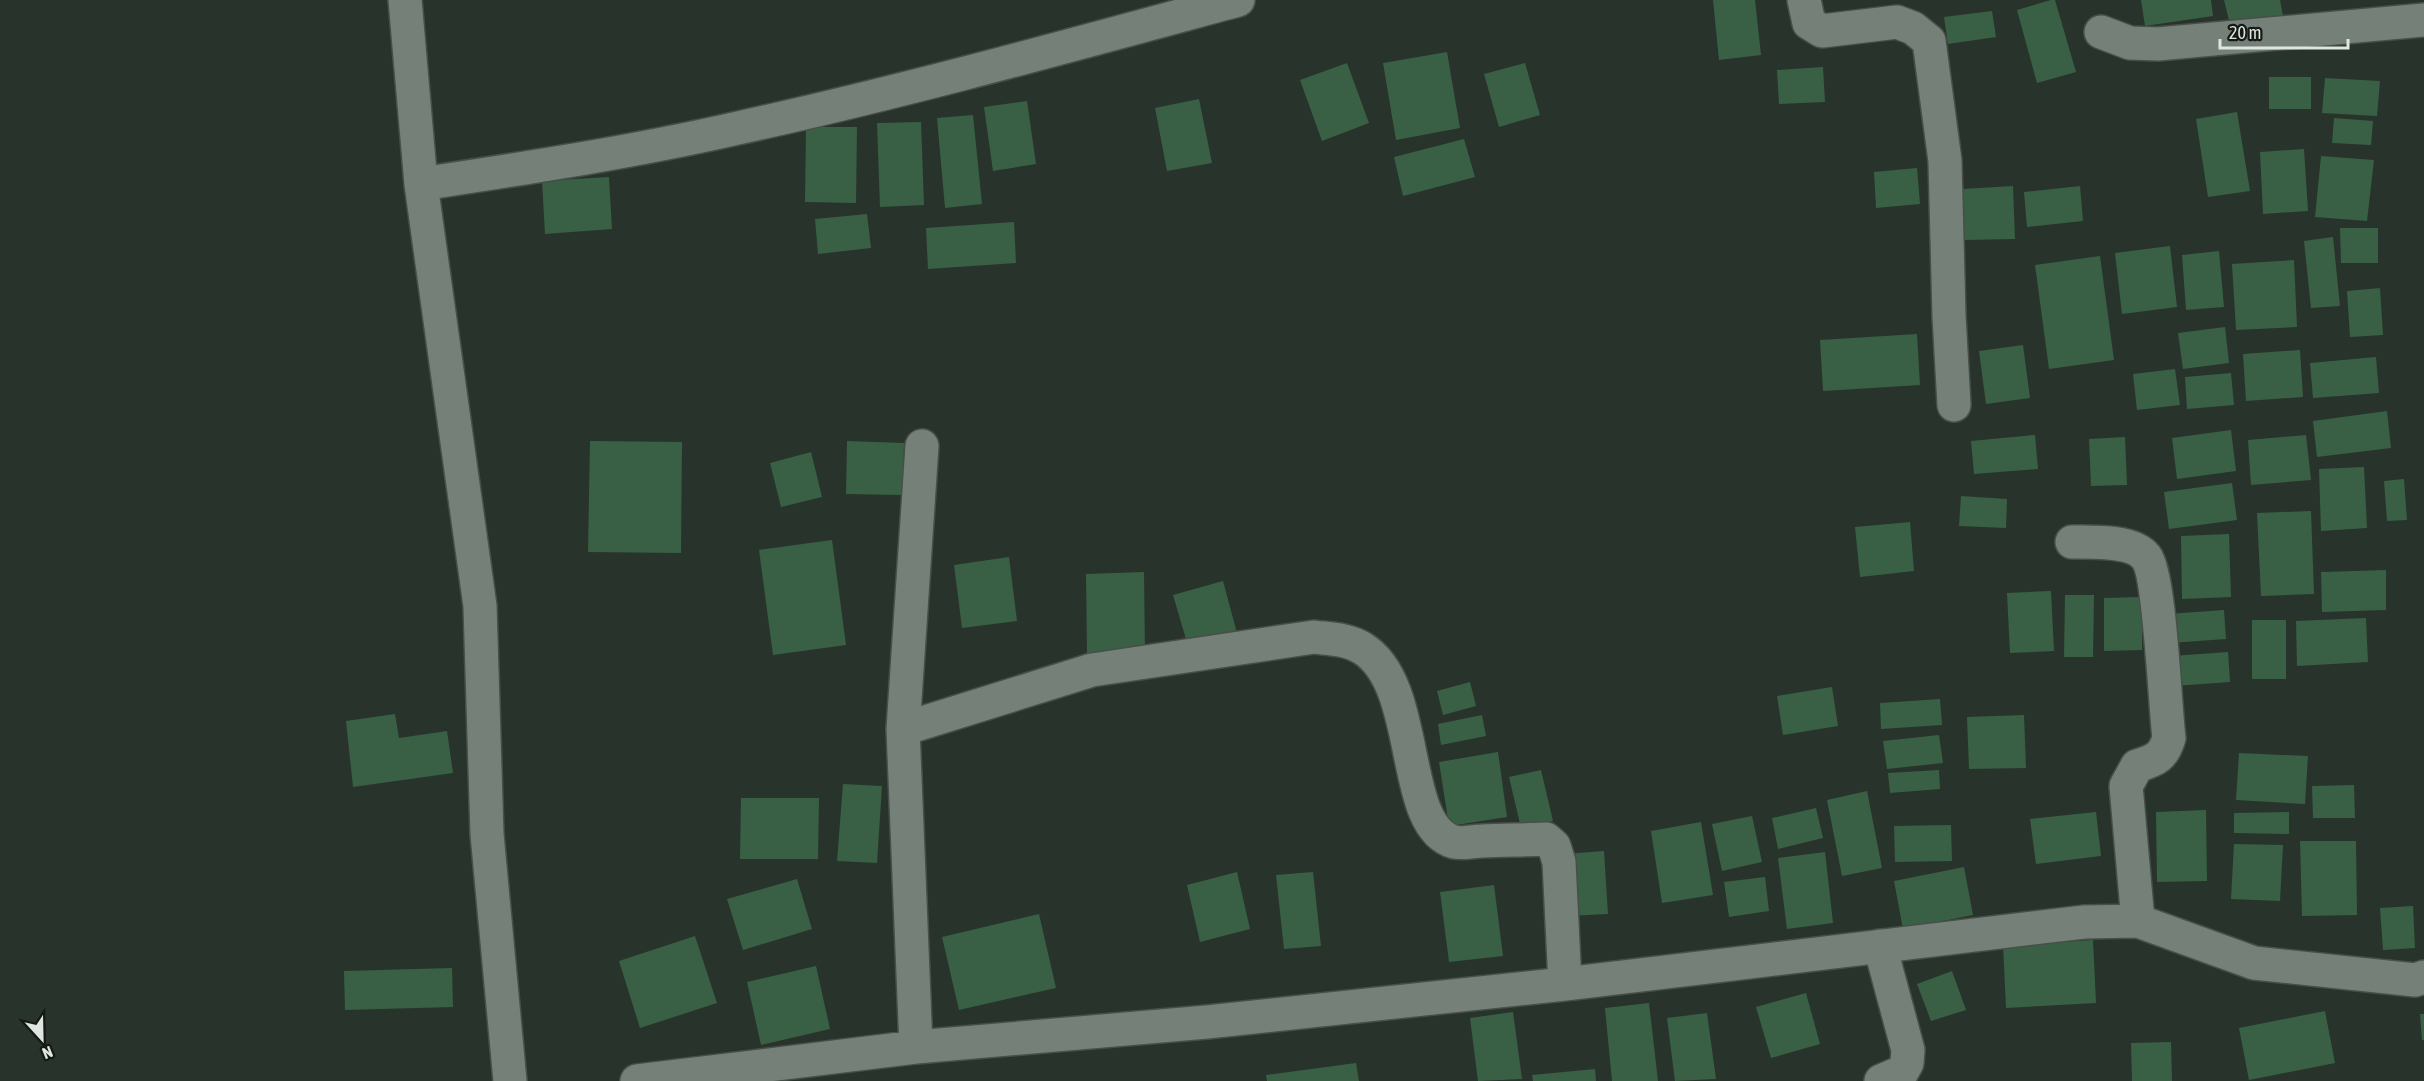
<svg xmlns="http://www.w3.org/2000/svg" width="2424" height="1081" font-family="'Asap Condensed',sans-serif">
  <rect width="100%" height="100%" fill="#28332b"/>
  <path fill="#396044" d="M 1713,0 L 1755,0 L 1761,55 L 1719,60 Z
    M 2051,0 L 2055,0 L 2076,72 L 2037,83 L 2017,10 Z
    M 2141,0 L 2211,0 L 2213,16 L 2145,26 Z
    M 2224,0 L 2280,0 L 2283,16 L 2231,28 Z
    M 1992,11 L 1996,37 L 1948,44 L 1944,17 Z
    M 1447,52 L 1460,128 L 1396,140 L 1383,63 Z
    M 1347,63 L 1369,123 L 1322,141 L 1300,80 Z
    M 1525,63 L 1540,115 L 1499,127 L 1484,74 Z
    M 1823,67 L 1825,102 L 1779,104 L 1777,70 Z
    M 2269,77 L 2311,77 L 2311,109 L 2269,109 Z
    M 2325,78 L 2380,81 L 2377,116 L 2322,113 Z
    M 1199,99 L 1212,163 L 1167,171 L 1155,108 Z
    M 1027,101 L 1036,164 L 993,171 L 984,107 Z
    M 2237,112 L 2250,191 L 2208,197 L 2196,119 Z
    M 973,115 L 982,204 L 945,208 L 937,118 Z
    M 2334,118 L 2373,121 L 2371,145 L 2332,143 Z
    M 921,122 L 924,205 L 880,207 L 877,123 Z
    M 806,127 L 857,127 L 856,203 L 805,202 Z
    M 1464,139 L 1475,177 L 1403,196 L 1394,157 Z
    M 2304,149 L 2308,211 L 2263,214 L 2260,152 Z
    M 2321,156 L 2374,160 L 2367,221 L 2315,217 Z
    M 1917,168 L 1920,204 L 1876,208 L 1874,172 Z
    M 609,177 L 612,229 L 545,234 L 542,181 Z
    M 2013,186 L 2015,239 L 1964,240 L 1962,189 Z
    M 2080,186 L 2083,221 L 2027,227 L 2024,192 Z
    M 867,214 L 871,248 L 818,254 L 815,219 Z
    M 1014,222 L 1016,263 L 928,269 L 926,228 Z
    M 2340,228 L 2378,228 L 2378,263 L 2341,263 Z
    M 2333,237 L 2340,306 L 2311,308 L 2304,241 Z
    M 2170,246 L 2177,307 L 2122,314 L 2115,253 Z
    M 2219,251 L 2224,307 L 2186,310 L 2182,255 Z
    M 2100,256 L 2114,360 L 2049,369 L 2035,265 Z
    M 2294,260 L 2297,327 L 2236,330 L 2232,264 Z
    M 2380,288 L 2383,335 L 2350,337 L 2347,291 Z
    M 2225,327 L 2229,363 L 2183,369 L 2178,333 Z
    M 1917,334 L 1920,385 L 1823,391 L 1820,340 Z
    M 2023,345 L 2030,398 L 1986,404 L 1979,351 Z
    M 2300,350 L 2303,397 L 2246,401 L 2243,354 Z
    M 2376,357 L 2379,393 L 2313,398 L 2310,363 Z
    M 2175,369 L 2180,405 L 2137,410 L 2133,374 Z
    M 2231,373 L 2234,405 L 2187,409 L 2185,377 Z
    M 2387,411 L 2391,448 L 2317,457 L 2313,421 Z
    M 2231,430 L 2236,471 L 2177,479 L 2172,438 Z
    M 2035,435 L 2038,469 L 1974,474 L 1971,441 Z
    M 2306,435 L 2311,480 L 2251,485 L 2248,440 Z
    M 2125,437 L 2127,485 L 2091,486 L 2089,439 Z
    M 590,441 L 682,442 L 681,553 L 588,552 Z
    M 847,441 L 904,443 L 903,495 L 846,494 Z
    M 811,452 L 822,497 L 781,507 L 770,463 Z
    M 2364,467 L 2367,528 L 2321,531 L 2319,469 Z
    M 2404,479 L 2407,520 L 2387,521 L 2384,481 Z
    M 2232,483 L 2237,520 L 2169,529 L 2164,492 Z
    M 1961,496 L 2007,499 L 2006,528 L 1959,526 Z
    M 2311,511 L 2314,594 L 2261,596 L 2257,513 Z
    M 1910,522 L 1914,571 L 1860,577 L 1855,527 Z
    M 2229,534 L 2231,597 L 2182,599 L 2181,536 Z
    M 832,540 L 846,645 L 773,655 L 759,550 Z
    M 1009,557 L 1017,621 L 962,628 L 954,565 Z
    M 2386,570 L 2386,610 L 2322,612 L 2321,572 Z
    M 1144,572 L 1145,653 L 1087,654 L 1086,574 Z
    M 1223,581 L 1237,633 L 1188,646 L 1173,595 Z
    M 2051,591 L 2054,651 L 2010,653 L 2007,593 Z
    M 2065,595 L 2094,595 L 2093,657 L 2064,657 Z
    M 2142,597 L 2142,650 L 2104,651 L 2104,598 Z
    M 2224,610 L 2226,639 L 2170,643 L 2168,614 Z
    M 2366,618 L 2368,662 L 2297,666 L 2296,621 Z
    M 2252,620 L 2286,620 L 2286,679 L 2252,679 Z
    M 2228,652 L 2230,682 L 2174,686 L 2172,656 Z
    M 1470,682 L 1476,706 L 1443,715 L 1437,691 Z
    M 1832,687 L 1838,726 L 1783,735 L 1777,696 Z
    M 1940,699 L 1942,725 L 1881,729 L 1880,703 Z
    M 395,714 L 399,738 L 447,731 L 453,773 L 353,787 L 346,721 Z
    M 1482,715 L 1486,736 L 1441,745 L 1438,724 Z
    M 2024,715 L 2026,768 L 1969,769 L 1967,717 Z
    M 1939,735 L 1943,763 L 1887,769 L 1883,741 Z
    M 1498,752 L 1507,817 L 1449,826 L 1439,762 Z
    M 2239,753 L 2308,756 L 2305,804 L 2236,800 Z
    M 1541,770 L 1553,821 L 1521,828 L 1509,777 Z
    M 1939,770 L 1940,789 L 1890,793 L 1888,773 Z
    M 843,784 L 882,786 L 877,863 L 837,861 Z
    M 2354,785 L 2355,818 L 2313,818 L 2312,786 Z
    M 1867,791 L 1882,868 L 1842,876 L 1827,800 Z
    M 741,798 L 819,798 L 818,859 L 740,859 Z
    M 1816,808 L 1823,838 L 1778,849 L 1772,818 Z
    M 2206,810 L 2207,881 L 2157,882 L 2156,812 Z
    M 2096,812 L 2101,856 L 2036,864 L 2030,819 Z
    M 2289,812 L 2289,834 L 2234,833 L 2234,813 Z
    M 1752,816 L 1762,862 L 1722,871 L 1712,824 Z
    M 1701,822 L 1713,895 L 1662,903 L 1651,831 Z
    M 1951,825 L 1952,861 L 1895,862 L 1894,826 Z
    M 2300,841 L 2356,841 L 2357,915 L 2302,916 Z
    M 2234,844 L 2283,845 L 2280,901 L 2231,899 Z
    M 1604,851 L 1608,914 L 1568,916 L 1564,854 Z
    M 1825,852 L 1833,923 L 1787,929 L 1778,858 Z
    M 1964,867 L 1973,915 L 1903,929 L 1894,881 Z
    M 1237,872 L 1250,929 L 1200,942 L 1187,885 Z
    M 1313,872 L 1321,946 L 1284,949 L 1276,875 Z
    M 1765,877 L 1769,911 L 1729,917 L 1724,882 Z
    M 797,879 L 812,929 L 743,950 L 727,899 Z
    M 1494,885 L 1503,956 L 1449,962 L 1440,892 Z
    M 2413,906 L 2415,948 L 2383,950 L 2380,908 Z
    M 1039,914 L 1056,988 L 959,1010 L 942,937 Z
    M 695,936 L 717,1003 L 640,1028 L 619,961 Z
    M 2093,940 L 2096,1003 L 2006,1008 L 2003,945 Z
    M 816,966 L 830,1029 L 761,1045 L 747,982 Z
    M 452,968 L 453,1007 L 345,1010 L 344,971 Z
    M 1952,971 L 1966,1010 L 1931,1021 L 1917,984 Z
    M 1806,993 L 1820,1044 L 1771,1058 L 1756,1007 Z
    M 1649,1003 L 1658,1081 L 1612,1081 L 1605,1008 Z
    M 2325,1011 L 2335,1063 L 2249,1080 L 2239,1028 Z
    M 1513,1012 L 1522,1079 L 1478,1081 L 1470,1018 Z
    M 1707,1013 L 1716,1079 L 1675,1081 L 1667,1018 Z
    M 2420,1014 L 2424,1014 L 2424,1040 L 2422,1040 Z
    M 2171,1042 L 2172,1081 L 2132,1081 L 2131,1043 Z
    M 1356,1063 L 1359,1081 L 1267,1081 L 1266,1075 Z
    M 1595,1069 L 1596,1081 L 1533,1081 L 1532,1075 Z"/>
  <g fill="none" stroke-linecap="round" stroke-linejoin="round">
    <defs>
      <path id="street" d="M 405,0 L 421,184 L 480,606 L 487,834 L 510,1081
        M 1804,0 L 1809,23 L 1822,31 L 1897,22 L 1913,28 L 1929,41 L 1945,161 L 1949,316 L 1954,405
        M 2101,32 L 2130,43 L 2158,44 L 2424,20
        M 421,184 C 527,168 633,152 738,128 C 906,91 1072,45 1238,0
        M 2072,542 C 2092,542 2133,540 2146,557 C 2160,574 2165,708 2169,738 C 2163,758 2155,760 2137,766 L 2126,786 L 2138,921
        M 903,729 L 1092,670 L 1314,637 C 1330,639 1348,639 1362,648 C 1423,685 1398,826 1454,842 C 1462,844 1474,841 1482,841 C 1503,840 1524,840 1546,839 L 1554,846 L 1559,862 L 1565,984
        M 1880,946 L 1908,1050 L 1907,1063 L 1902,1072 L 1881,1081
        M 916,1047 L 903,729 L 922,446
        M 637,1081 L 916,1047 L 1207,1022 L 1565,984 L 2084,922 L 2138,921 L 2254,963 L 2415,980 L 2424,977"/>
    </defs>
    <use href="#street" stroke="#474f48" stroke-width="36"/>
    <use href="#street" stroke="#758178" stroke-width="33"/>
  </g>
  <g transform="translate(42 1039) rotate(158)" stroke="#141916" stroke-width="4.5" paint-order="stroke">
  <path d="M0-4.5L10 22L0 15L-10 22Z" fill="#dfe5e0"/>
  <text y="-9" font-size="16" font-weight="bold" text-anchor="middle" fill="#dfe5e0">N</text>
  </g>
  <path d="M2220 39v9h128v-9" fill="none" stroke="#dfe5e0" stroke-width="3"/>
  <text x="2229" y="39" font-size="18" fill="#dfe5e0" stroke="#141916" stroke-width="4.5" paint-order="stroke">20 m</text>
</svg>
